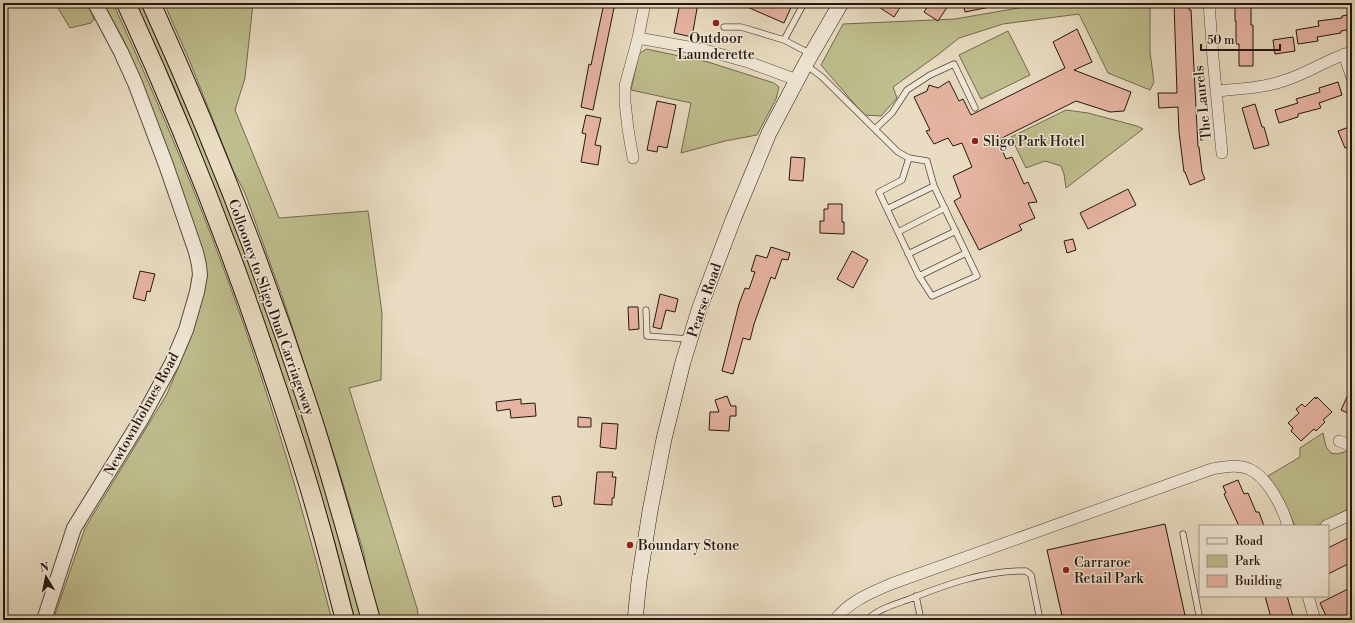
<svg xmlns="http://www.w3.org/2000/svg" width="1355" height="623" font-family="'Libre Bodoni',serif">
  <rect width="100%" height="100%" fill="#e9dcc2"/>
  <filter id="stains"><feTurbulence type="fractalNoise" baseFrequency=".005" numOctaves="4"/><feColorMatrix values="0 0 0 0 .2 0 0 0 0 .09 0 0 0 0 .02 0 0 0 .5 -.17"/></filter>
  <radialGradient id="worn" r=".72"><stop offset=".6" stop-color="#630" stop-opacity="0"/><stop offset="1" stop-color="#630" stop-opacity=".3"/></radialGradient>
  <path fill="#bfbe8e" stroke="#726a4f" d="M 55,3 L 87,3 L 94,19 L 91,23 L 70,28 Z
    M 103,3 L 113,3 C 168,123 219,247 260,373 C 287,455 310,537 332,620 L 53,620 L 85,528 L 167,394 L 191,337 L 205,289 L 206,263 L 197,234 L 176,174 L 133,61 L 123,39 Z
    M 135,3 L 143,3 L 246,248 L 314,447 L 363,620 L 355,620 L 334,539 L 313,468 L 236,244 L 175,89 Z
    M 164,3 L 253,3 L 245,78 L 235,110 L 279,218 L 368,211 L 382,313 L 381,380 L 349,388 L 417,608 L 419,620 L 379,620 L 367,573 L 364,554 L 338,467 L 283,299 L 245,193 L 233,170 L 190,62 Z
    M 1047,3 L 1150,3 L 1150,52 L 1154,82 L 1150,90 L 1108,73 L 1079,14 L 1003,24 L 959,38 L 939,54 L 893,87 L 897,98 L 881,116 L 864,115 L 821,65 L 843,24 L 955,19 Z
    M 1008,31 L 1030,75 L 981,99 L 959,55 Z
    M 646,49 L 708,62 L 774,83 L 779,87 L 776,99 L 757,135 L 725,141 L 681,153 L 691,103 L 631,90 L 639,54 Z
    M 1066,110 L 1088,113 L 1137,126 L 1143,129 L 1066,188 L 1064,174 L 1061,166 L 1045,161 L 1026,168 L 1011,137 Z
    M 1323,433 L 1326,447 L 1331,453 L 1337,454 L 1348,451 L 1352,457 L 1352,504 L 1347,506 L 1348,509 L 1317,526 L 1295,526 L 1282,497 L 1268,476 L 1300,457 L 1300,448 Z"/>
  <path fill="#e6b4a2" stroke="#241610" d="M 604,3 L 615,3 L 593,110 L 581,107 L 589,64 L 591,65 Z
    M 680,3 L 698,3 L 692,37 L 674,33 Z
    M 738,3 L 793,3 L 784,23 Z
    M 873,3 L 897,3 L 901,6 L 894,17 Z
    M 930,3 L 950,3 L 938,21 L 924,12 Z
    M 963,3 L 990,3 L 990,7 L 965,12 Z
    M 1174,3 L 1189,3 L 1189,10 L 1191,10 L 1198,147 L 1199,147 L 1202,172 L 1205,179 L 1190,185 L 1185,172 L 1184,172 L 1179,132 L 1178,107 L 1159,108 L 1158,93 L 1177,93 Z
    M 1235,3 L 1251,3 L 1251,25 L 1253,25 L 1253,66 L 1239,66 L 1239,44 L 1236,44 L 1236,21 L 1235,21 Z
    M 1352,14 L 1352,29 L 1341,31 L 1341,33 L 1317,37 L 1318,41 L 1298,44 L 1296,30 L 1319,26 L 1318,21 L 1342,18 L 1342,16 Z
    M 1077,29 L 1092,62 L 1074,70 L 1131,92 L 1126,106 L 1124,111 L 1110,112 L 1076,101 L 998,140 L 1006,159 L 1012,157 L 1024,184 L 1028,182 L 1037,202 L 1028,203 L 1035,218 L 1019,225 L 1022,230 L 979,250 L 954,201 L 961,197 L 953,176 L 972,167 L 962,143 L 953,146 L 948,138 L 934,144 L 926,131 L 930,130 L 914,97 L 927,91 L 929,85 L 938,88 L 949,81 L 959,101 L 963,99 L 971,115 L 1065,68 L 1053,42 Z
    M 1293,37 L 1295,51 L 1275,54 L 1273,40 Z
    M 1338,82 L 1342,95 L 1319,103 L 1321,108 L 1298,114 L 1298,117 L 1279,123 L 1275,110 L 1298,103 L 1296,99 L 1320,92 L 1319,88 Z
    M 657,101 L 676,105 L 667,148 L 658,146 L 657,152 L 647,150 Z
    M 1255,104 L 1262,127 L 1264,127 L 1269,145 L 1254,149 L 1242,108 Z
    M 586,115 L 601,118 L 595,145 L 601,146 L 598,165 L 581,162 L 586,134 L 582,133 Z
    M 1352,126 L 1352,146 L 1345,148 L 1338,131 Z
    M 791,157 L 805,158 L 803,181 L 789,180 Z
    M 1128,189 L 1136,205 L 1088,229 L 1080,213 Z
    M 828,204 L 842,204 L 842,222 L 844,222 L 844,234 L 820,233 L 820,221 L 824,221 L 824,209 L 828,209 Z
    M 1073,239 L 1076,250 L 1067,253 L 1064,241 Z
    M 771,247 L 790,253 L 788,260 L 782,259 L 775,279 L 771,277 L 754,324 L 750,340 L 743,338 L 733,374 L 722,371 L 739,304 L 745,288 L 749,289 L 755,272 L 751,271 L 756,255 L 767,258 Z
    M 852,251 L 868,260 L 853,288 L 837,279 Z
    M 140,271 L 155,274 L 150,292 L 147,291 L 145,301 L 133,298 Z
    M 660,294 L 678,299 L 675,312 L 666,310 L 661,329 L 653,327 Z
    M 628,307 L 638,307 L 639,329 L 629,330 Z
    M 1352,386 L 1352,415 L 1341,410 Z
    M 727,396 L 731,406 L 736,406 L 736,416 L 730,416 L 729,431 L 709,430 L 710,412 L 719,412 L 715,400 Z
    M 1315,397 L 1316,399 L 1317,397 L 1332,412 L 1323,420 L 1325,422 L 1316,431 L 1314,429 L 1301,441 L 1291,431 L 1293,428 L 1288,423 L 1299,413 L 1296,409 L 1302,404 L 1305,407 Z
    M 521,399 L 521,404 L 535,403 L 536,416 L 511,418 L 510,409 L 497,411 L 496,402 Z
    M 578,417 L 591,418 L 591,427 L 578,427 Z
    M 602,423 L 618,424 L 616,449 L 600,447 Z
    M 597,472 L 613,472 L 612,477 L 616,477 L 614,498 L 612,498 L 612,505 L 594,504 Z
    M 1238,480 L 1244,494 L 1248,493 L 1256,512 L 1259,512 L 1264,526 L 1239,526 L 1224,494 L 1226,493 L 1223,486 Z
    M 560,496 L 562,505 L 554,507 L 552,497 Z
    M 1165,524 L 1186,620 L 1063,620 L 1047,550 Z
    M 1352,536 L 1352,562 L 1328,574 L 1328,548 Z
    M 1352,587 L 1352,612 L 1340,618 L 1342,620 L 1328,620 L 1320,603 Z
    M 1265,596 L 1287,596 L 1294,620 L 1277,620 L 1276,616 L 1271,618 Z"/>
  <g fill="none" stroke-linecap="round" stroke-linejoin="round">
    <defs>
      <path id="service" d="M 804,3 L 784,40 L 811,54
        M 827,3 L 837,9
        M 724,27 L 741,27 L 784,40
        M 806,65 L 822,77 L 898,152 L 909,158 L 927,161 L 934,186 L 977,276 L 932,296 L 919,276 L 887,209 L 934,186
        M 875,129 L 892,113 L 907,90 L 930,75 L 954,64 L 975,108
        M 887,209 L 879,192 L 902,180 L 909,158
        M 898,232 L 945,208
        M 908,254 L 956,231
        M 919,276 L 966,253
        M 646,310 L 647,336 L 688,339
        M 1183,534 L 1200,620
        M 916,596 L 921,620
        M 867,620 C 878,609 893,605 907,600 C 945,585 985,570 1026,571 L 1031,575 L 1040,620"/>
      <path id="minor" d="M 1209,3 L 1213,58 L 1222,153
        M 638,38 L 705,50 L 748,62 L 797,80
        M 1344,54 L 1352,78
        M 1216,91 C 1240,89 1264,88 1286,80 C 1309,73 1329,58 1352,52
        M 633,158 L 628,129 L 625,102 L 625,86 L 638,38 L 645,3
        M 1339,441 L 1352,446
        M 1326,526 L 1352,514
        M 1308,596 L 1315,620
        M 835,620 C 849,601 871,593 891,584 L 1212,469 C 1224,467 1237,464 1249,469 C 1267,476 1283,508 1288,526"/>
      <path id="tertiary" d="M 44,620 L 74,528 L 142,418 L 172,363 L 186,330 L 197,292 L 200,275 L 199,265 L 196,252 L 166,165 L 135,83 L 121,52 L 95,3"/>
      <path id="secondary" d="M 635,620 L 639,581 L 650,511 L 664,439 L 683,362 L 700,307 L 733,220 L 769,133 L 805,65 L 841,3"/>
      <path id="trunk" d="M 126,3 C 180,121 228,241 269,364 C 286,415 304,466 318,518 C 328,552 336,586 345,620
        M 151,3 C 211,135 264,270 309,408 C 332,478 351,549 371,620"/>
    </defs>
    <use href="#service" stroke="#55483c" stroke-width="7"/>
    <use href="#minor" stroke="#55483c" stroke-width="12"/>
    <use href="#tertiary" stroke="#55483c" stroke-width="16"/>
    <use href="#secondary" stroke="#241610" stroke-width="16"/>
    <use href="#trunk" stroke="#241610" stroke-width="20"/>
    <use href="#service" stroke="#f1e8d7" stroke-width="5.5"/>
    <use href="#minor" stroke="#f1e8d7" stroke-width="11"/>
    <use href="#tertiary" stroke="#f1e8d7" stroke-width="14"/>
    <use href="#secondary" stroke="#f1e8d7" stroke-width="15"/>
    <use href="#trunk" stroke="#e9dcc2" stroke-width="18"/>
  </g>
  <g fill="#8f2418" stroke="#f1e8d7" stroke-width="1.5">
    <circle cx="716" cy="23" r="4"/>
    <circle cx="975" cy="141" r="4"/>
    <circle cx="630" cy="545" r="4"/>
    <circle cx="1066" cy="570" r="4"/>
  </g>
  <g text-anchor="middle" stroke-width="3" stroke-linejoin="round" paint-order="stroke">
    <g font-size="14" fill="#241610" stroke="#f1e8d7" text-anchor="start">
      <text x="716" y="43" text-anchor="middle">Outdoor<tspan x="716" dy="16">Launderette</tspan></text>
      <text x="983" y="146">Sligo Park Hotel</text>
      <text x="638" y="550">Boundary Stone</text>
      <text x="1074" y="567">Carraroe<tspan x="1074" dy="16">Retail Park</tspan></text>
    </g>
    <g font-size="14" fill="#241610" stroke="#f1e8d7">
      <text transform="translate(1202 103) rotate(-96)" y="5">The Laurels</text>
      <text transform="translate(704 300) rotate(-71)" y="5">Pearse Road</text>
      <text transform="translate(272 307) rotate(70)" y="5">Collooney to Sligo Dual Carriageway</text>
      <text transform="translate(141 414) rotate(-61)" y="5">Newtownholmes Road</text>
    </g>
  </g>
  <rect width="1355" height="623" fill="none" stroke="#e9dcc2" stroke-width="16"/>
  <rect x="4" y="4" width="1347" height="615" fill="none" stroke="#241610" stroke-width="2"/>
  <rect x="8" y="8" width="1339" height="607" fill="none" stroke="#241610"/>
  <rect x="1199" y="525" width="130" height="72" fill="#f1e8d7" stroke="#9f9487"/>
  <rect x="1207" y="538" width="20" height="6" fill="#f1e8d7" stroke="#9f9487"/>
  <text x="1235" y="545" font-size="12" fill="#241610">Road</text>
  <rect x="1207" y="555" width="20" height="12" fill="#bfbe8e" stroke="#9f9487"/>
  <text x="1235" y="565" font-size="12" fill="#241610">Park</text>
  <rect x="1207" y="575" width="20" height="12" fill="#e6b4a2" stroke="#9f9487"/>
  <text x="1235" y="585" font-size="12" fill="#241610">Building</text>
  <g transform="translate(46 577) rotate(350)" stroke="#f1e8d7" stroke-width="3" paint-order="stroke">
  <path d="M0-3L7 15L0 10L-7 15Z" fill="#241610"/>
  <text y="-6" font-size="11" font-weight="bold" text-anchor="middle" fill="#241610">N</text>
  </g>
  <path d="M1201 44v6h79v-6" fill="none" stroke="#241610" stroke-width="2"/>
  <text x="1207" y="44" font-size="12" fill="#241610" stroke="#f1e8d7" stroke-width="3" paint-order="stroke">50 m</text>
  <rect width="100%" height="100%" filter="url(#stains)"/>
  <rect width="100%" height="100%" fill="url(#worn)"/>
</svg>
